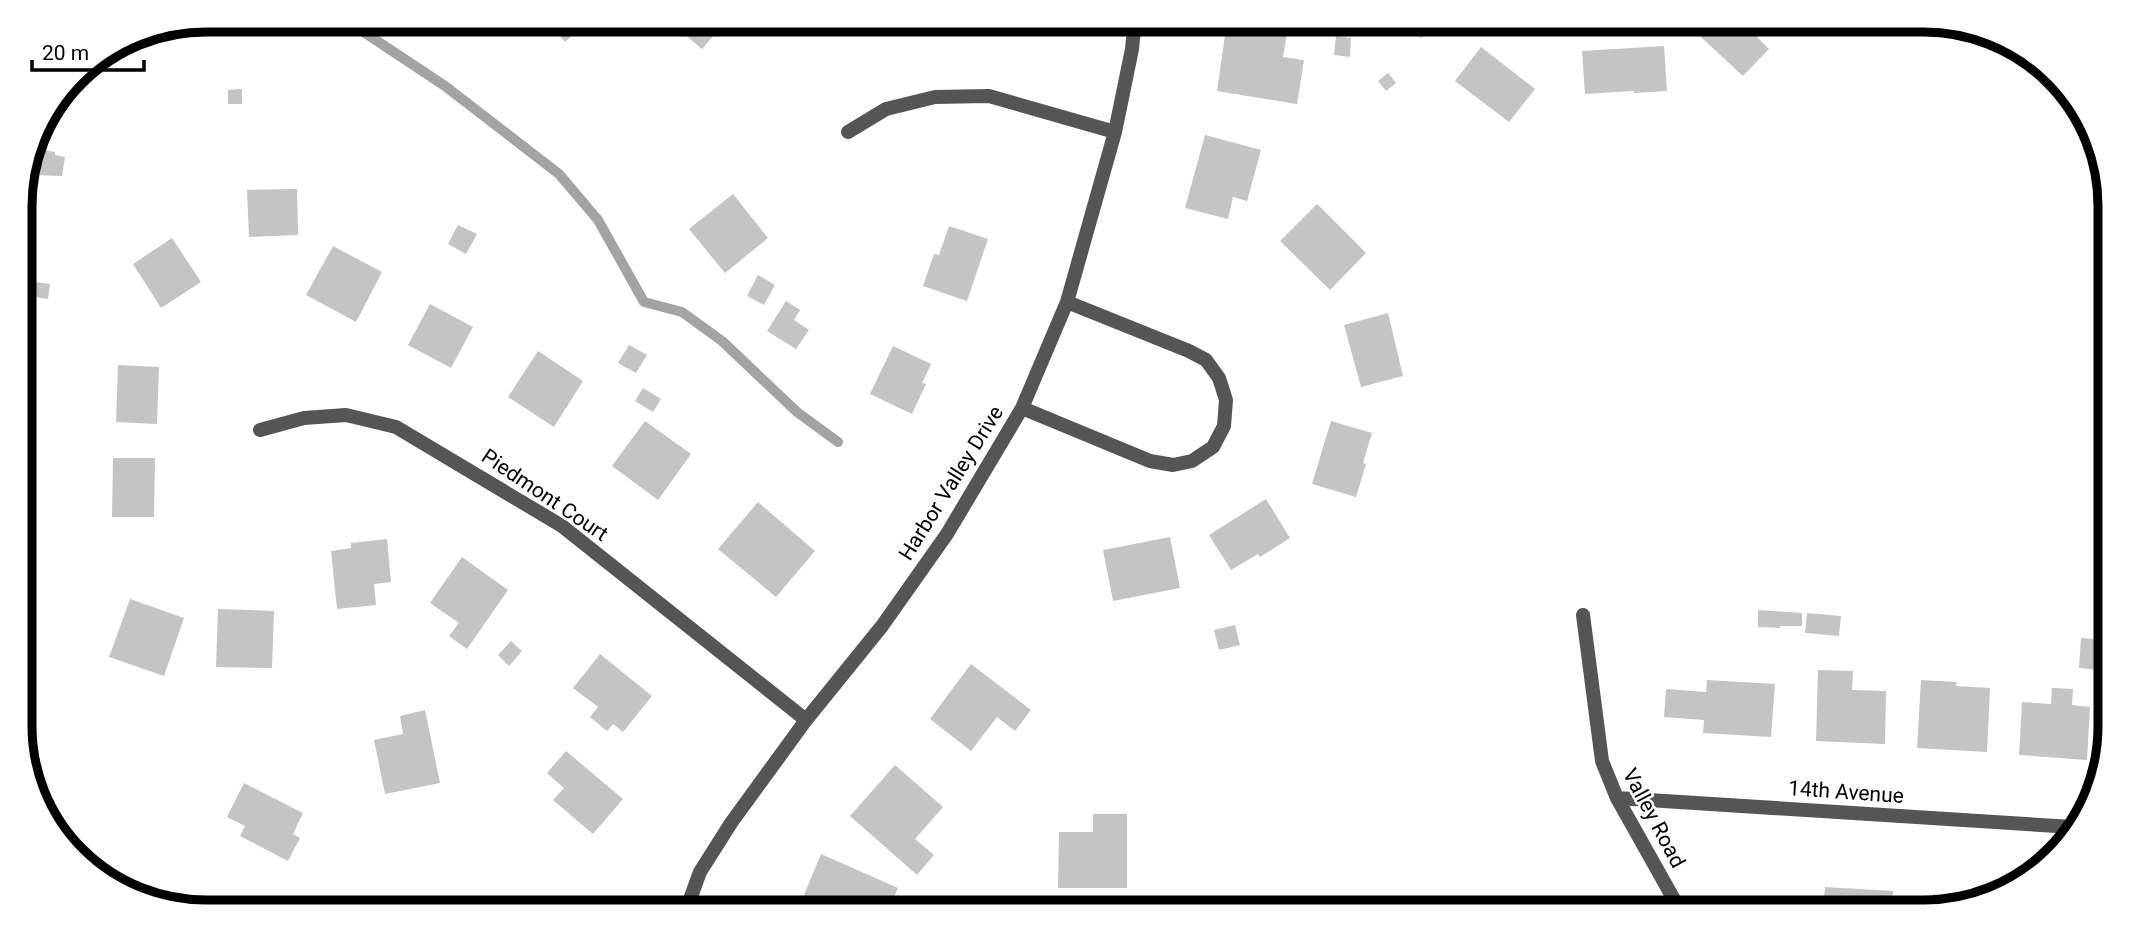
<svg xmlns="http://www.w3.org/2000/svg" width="2129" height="932" font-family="Roboto,sans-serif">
  <rect width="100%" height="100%" fill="#fff"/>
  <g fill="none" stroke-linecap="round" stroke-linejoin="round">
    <path stroke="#a3a3a3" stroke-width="10" d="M 344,19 L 445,86 L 559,174 L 598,220 L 644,302 L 682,312 L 722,341 L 797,412 L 838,442"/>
  </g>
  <path fill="#c4c4c4" d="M 545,19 L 590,19 L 565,42 Z
    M 675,19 L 728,19 L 702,49 L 671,23 Z
    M 984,19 L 1005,19 L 991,29 Z
    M 1411,19 L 1461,19 L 1420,38 Z
    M 1697,19 L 1762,19 L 1751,31 L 1769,49 L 1743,76 L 1690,27 Z
    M 1233,26 L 1287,34 L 1283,57 L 1304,60 L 1297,104 L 1217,91 L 1226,28 L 1233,29 Z
    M 1336,36 L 1351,38 L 1350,57 L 1334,55 Z
    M 1664,46 L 1667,91 L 1634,93 L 1634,91 L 1632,91 L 1585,94 L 1582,51 Z
    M 1481,47 L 1535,89 L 1509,122 L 1455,81 Z
    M 1388,73 L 1396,83 L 1386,91 L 1378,81 Z
    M 242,89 L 242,104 L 228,104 L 228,90 Z
    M 1205,135 L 1261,150 L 1247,201 L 1233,197 L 1228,219 L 1185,208 Z
    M 37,149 L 55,152 L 55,155 L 65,157 L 62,176 L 34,175 Z
    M 293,189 L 297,189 L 298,235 L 249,237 L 247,190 Z
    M 733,194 L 768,238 L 725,273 L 689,229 Z
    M 1317,204 L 1366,253 L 1330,290 L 1280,241 Z
    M 458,225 L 477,234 L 466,254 L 448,244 Z
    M 949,226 L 988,239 L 967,301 L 923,286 L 934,254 L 939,255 Z
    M 172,238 L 201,282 L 161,308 L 133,264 Z
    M 333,246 L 382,272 L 356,322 L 306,295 Z
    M 758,275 L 775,285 L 764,305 L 747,296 Z
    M 29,281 L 50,284 L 48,299 L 27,296 Z
    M 786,301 L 800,310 L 794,320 L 809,330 L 796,349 L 767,331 Z
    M 430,304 L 473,327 L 451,368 L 408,345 Z
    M 1388,313 L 1403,376 L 1361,387 L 1344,325 Z
    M 629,345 L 647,355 L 636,373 L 618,363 Z
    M 893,346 L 931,364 L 922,383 L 926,384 L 912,414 L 870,394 Z
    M 538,351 L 583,381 L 554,427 L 508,397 Z
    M 118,365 L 159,367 L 157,424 L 116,422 Z
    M 643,388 L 661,399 L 653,412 L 635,401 Z
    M 645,421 L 691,454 L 658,500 L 612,466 Z
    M 1331,421 L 1372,433 L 1363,463 L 1366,464 L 1356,497 L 1312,484 Z
    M 113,458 L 155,458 L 154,517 L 112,517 Z
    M 1266,499 L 1290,538 L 1260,557 L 1258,554 L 1231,570 L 1209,535 Z
    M 758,502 L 815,551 L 776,597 L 718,549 Z
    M 1170,537 L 1180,588 L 1113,601 L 1103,550 Z
    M 387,539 L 391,582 L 374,584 L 376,605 L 337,609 L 331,551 L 351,548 L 351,543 Z
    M 462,557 L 508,590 L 467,649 L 449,636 L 459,623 L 430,603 Z
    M 130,599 L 184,618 L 164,676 L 109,657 Z
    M 218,609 L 274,611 L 272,668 L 216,667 Z
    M 1758,610 L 1802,613 L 1802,626 L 1780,626 L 1780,628 L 1758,627 Z
    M 1807,613 L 1841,616 L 1839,636 L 1805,633 Z
    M 1235,625 L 1240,645 L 1219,650 L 1214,630 Z
    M 2081,638 L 2103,640 L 2100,670 L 2079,668 Z
    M 511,641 L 522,651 L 509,666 L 498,655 Z
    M 600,654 L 652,696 L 623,732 L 613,724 L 607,731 L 590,717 L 598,707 L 573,688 Z
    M 971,664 L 1031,710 L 1015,731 L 997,717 L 971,751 L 930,719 Z
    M 1818,670 L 1853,671 L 1852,690 L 1886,691 L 1885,744 L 1816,741 Z
    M 1707,680 L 1775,684 L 1771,737 L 1703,733 L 1704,720 L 1664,717 L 1666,689 L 1706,692 Z
    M 1921,680 L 1957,682 L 1956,686 L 1990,688 L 1987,752 L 1917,748 Z
    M 2052,688 L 2073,689 L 2072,705 L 2090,707 L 2087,760 L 2019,755 L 2022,702 L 2051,704 Z
    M 425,710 L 440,783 L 385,794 L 374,740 L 403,734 L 400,716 Z
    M 566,751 L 623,799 L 593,834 L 553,800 L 564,788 L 547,773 Z
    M 895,765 L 943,807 L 915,839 L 934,855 L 917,875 L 850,816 Z
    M 244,783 L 303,813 L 293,834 L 300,838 L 288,861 L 240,836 L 245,826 L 227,817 Z
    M 1093,814 L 1127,814 L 1127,888 L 1058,888 L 1059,832 L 1093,832 Z
    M 821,854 L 898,888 L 889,909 L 872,902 L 867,913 L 813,913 L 799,907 Z
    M 1825,887 L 1893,891 L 1891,912 L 1823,912 Z
    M 1933,894 L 1955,895 L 1977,897 L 1931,912 Z
    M 990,900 L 998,913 L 972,913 Z
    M 328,906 L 330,913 L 305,913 L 305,912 Z"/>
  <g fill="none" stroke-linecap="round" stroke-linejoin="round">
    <path stroke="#555" stroke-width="14" d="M 848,132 L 886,109 L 935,97 L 989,96 L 1115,132
      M 1022,408 L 1150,461 L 1173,465 L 1192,461 L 1213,447 L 1224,426 L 1226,400 L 1219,378 L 1206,360 L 1189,351 L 1067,302
      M 260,430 L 304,418 L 346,415 L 396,427 L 562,526 L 806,720
      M 1583,615 L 1602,761 L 1617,798 L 1681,912
      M 1617,798 L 2073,827
      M 471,908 L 514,913
      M 685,913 L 700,872 L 731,823 L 806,720 L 882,626 L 947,534 L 1022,408 L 1067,302 L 1115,132 L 1132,49 L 1135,19"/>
  </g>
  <g text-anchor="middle" stroke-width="5" stroke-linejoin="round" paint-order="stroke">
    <g font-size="21" fill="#000" stroke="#fff">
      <text transform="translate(951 483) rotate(-58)" y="7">Harbor Valley Drive</text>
      <text transform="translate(545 495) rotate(34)" y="7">Piedmont Court</text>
      <text transform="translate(1846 792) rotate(4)" y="7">14th Avenue</text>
      <text transform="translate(1654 818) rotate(62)" y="7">Valley Road</text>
    </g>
  </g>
  <path d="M0 0H2129V932H0ZM206 32H1924A174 174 0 0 1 2098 206V726A174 174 0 0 1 1924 900H206A174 174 0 0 1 32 726V206A174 174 0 0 1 206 32Z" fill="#fff" fill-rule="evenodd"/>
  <path fill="none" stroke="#000" stroke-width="9" d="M206 32H1924A174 174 0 0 1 2098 206V726A174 174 0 0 1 1924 900H206A174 174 0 0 1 32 726V206A174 174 0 0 1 206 32Z"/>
  <path d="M32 60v10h112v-10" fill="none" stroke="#000000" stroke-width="3.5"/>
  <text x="42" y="60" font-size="21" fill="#000000" stroke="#ffffff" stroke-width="5" paint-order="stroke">20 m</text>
</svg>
